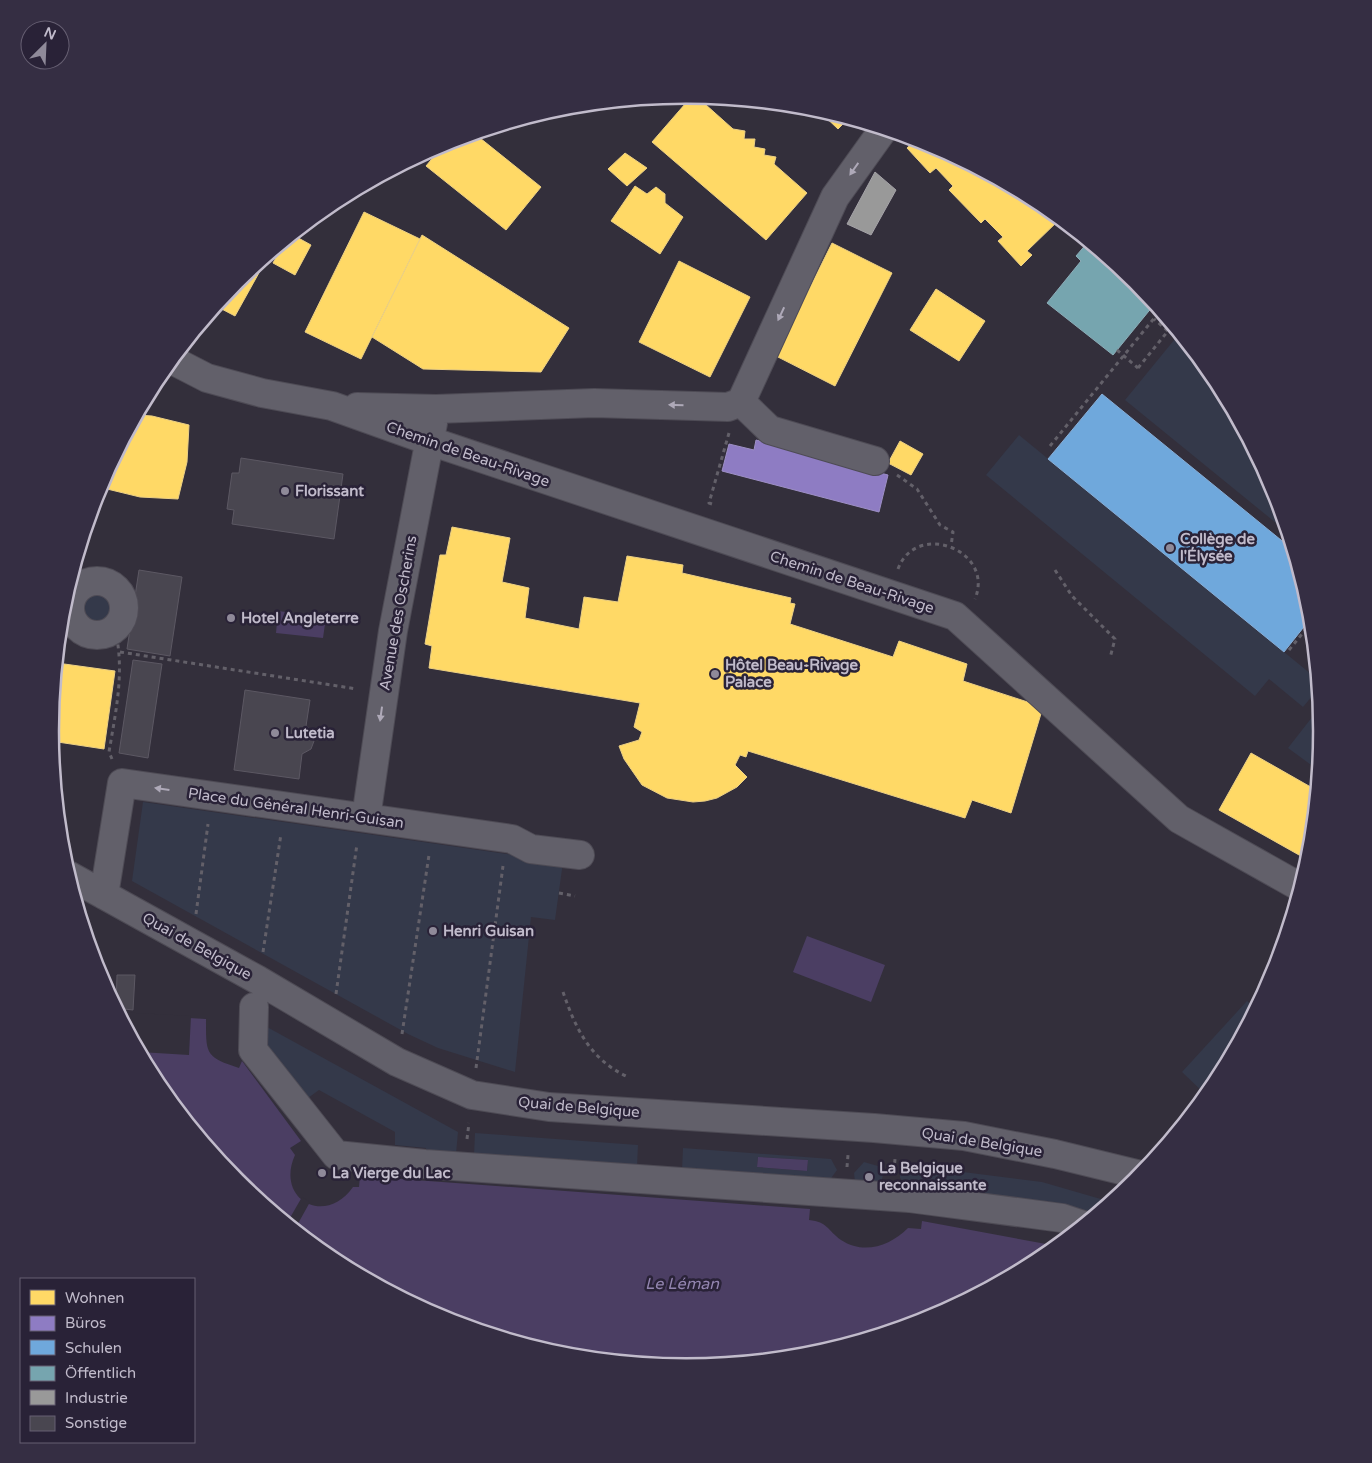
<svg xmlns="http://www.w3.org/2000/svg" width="1372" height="1463" font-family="'Varela Round',sans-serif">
  <rect width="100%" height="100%" fill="#332f3b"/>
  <path fill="#34394a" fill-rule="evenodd" d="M 1179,334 L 1215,378 L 1274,488 L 1287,532 L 1125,400 Z
    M 1019,435 L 1317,679 L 1318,689 L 1303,707 L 1269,679 L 1255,696 L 986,475 Z
    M82 608a16 16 0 1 1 32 0a16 16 0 1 1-32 0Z
    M 1320,707 L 1322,732 L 1318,770 L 1288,748 Z
    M 143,802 L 563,862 L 555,920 L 531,917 L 515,1072 L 438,1048 L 408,1034 L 132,881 Z
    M 1247,1001 L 1256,1009 L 1215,1085 L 1206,1095 L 1182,1072 Z
    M 267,1027 L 458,1132 L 456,1154 L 426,1152 L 426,1148 L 395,1145 L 395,1132 L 319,1090 L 308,1098 L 289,1072 L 286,1074 L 266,1048 Z
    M 475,1133 L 638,1145 L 637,1167 L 474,1155 Z
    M 683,1148 L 831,1159 L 837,1170 L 829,1181 L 682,1170 ZM 758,1157 L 808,1160 L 807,1171 L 757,1167 Z
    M 864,1162 L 878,1166 L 883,1175 L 881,1184 L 855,1182 L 854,1173 Z
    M 908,1165 L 1042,1182 L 1111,1202 L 1091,1218 L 907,1186 L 900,1178 L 900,1172 Z"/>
  <path fill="#4b3e63" d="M 278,611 L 326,617 L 323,638 L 276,633 Z
    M 807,936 L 885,965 L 871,1002 L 793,972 Z
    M 119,1014 L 206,1019 C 206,1054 205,1057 239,1068 L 242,1061 L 301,1141 L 290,1148 L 295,1155 C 275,1199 325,1227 353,1187 L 359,1187 L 360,1176 L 810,1209 L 809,1220 C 828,1222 827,1230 841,1240 C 864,1255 890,1246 908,1228 L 921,1229 L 922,1221 L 1057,1246 L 1039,1260 L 929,1319 L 810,1355 L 686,1367 L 562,1355 L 442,1319 L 332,1260 L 236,1181 L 157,1085 Z
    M 758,1157 L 808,1160 L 807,1171 L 757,1167 Z"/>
  <path fill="#332f3b" d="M 118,1012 L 191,1016 L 189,1055 L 140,1052 Z
    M 302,1197 L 310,1202 L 295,1229 L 287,1223 Z"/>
  <path fill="#ffd966" stroke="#ecd084" d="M 692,96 L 696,96 L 733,129 L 745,131 L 744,139 L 755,139 L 754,147 L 765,149 L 764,155 L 776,157 L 774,164 L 807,193 L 766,240 L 652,142 Z
    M 819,111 L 848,119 L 838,129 Z
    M 475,134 L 541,187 L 506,230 L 426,166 L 445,143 Z
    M 916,140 L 930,144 L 1040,203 L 1060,219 L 1027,251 L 1032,255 L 1021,266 L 998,241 L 1003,237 L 985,219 L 981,223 L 949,190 L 953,186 L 936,168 L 930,173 L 907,148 Z
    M 625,153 L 647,168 L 627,186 L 608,169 Z
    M 635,186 L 647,194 L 656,187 L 665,194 L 665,203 L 683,217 L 660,254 L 611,221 Z
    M 364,212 L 420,239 L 361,359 L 305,332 Z
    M 293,235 L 311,245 L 295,275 L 273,263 L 284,243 Z
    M 422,235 L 569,328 L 541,372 L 423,369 L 372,337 Z
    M 832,243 L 892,273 L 835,386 L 776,356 Z
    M 262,261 L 265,262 L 235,316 L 216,306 L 236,282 Z
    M 679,261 L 750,297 L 710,377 L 639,342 Z
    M 936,289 L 985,321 L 959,361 L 910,330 Z
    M 138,415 L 152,416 L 189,425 L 187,462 L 178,499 L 140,497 L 103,488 L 104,479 Z
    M 900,441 L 923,454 L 911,475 L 888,463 Z
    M 452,527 L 510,538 L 502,582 L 529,588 L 525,618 L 579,629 L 584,597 L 618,602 L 627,556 L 683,565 L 682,573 L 791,598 L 790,603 L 795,604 L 790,624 L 893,657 L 899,641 L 967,664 L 963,681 L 1043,707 L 1011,813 L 972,800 L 965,818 L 748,751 L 746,757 L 740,755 L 735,765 L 747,777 L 737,787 L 717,798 L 705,801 L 693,802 L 667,798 L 642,785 L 624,759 L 619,746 L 639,740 L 642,732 L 634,727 L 640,703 L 429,668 L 432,646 L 425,644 L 440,555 L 446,555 Z
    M 57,663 L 115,671 L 104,749 L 51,741 L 50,731 Z
    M 1251,753 L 1316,790 L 1308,860 L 1219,810 Z"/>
  <path fill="#8e7cc3" stroke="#9d8fc5" d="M 756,440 L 888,475 L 879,512 L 722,471 L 729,444 L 754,450 Z"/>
  <path fill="#6fa8dc" stroke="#88aed7" d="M 1102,394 L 1292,549 L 1310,608 L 1311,618 L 1284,652 L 1048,459 Z"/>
  <path fill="#76a5af" stroke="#8cacb7" d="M 1088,242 L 1136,282 L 1140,287 L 1136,293 L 1153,306 L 1113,355 L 1047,303 L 1081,261 L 1076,256 Z"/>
  <path fill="#999" stroke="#a5a3a8" d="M 875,172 L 896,190 L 871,235 L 847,224 Z"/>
  <path fill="#494650" stroke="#5c5863" d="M 241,458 L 343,474 L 334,539 L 232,524 L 234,510 L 227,509 L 232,473 L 239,473 Z
    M 139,570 L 182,577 L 170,656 L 127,649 Z
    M 133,660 L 162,664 L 148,758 L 119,753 Z
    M 245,690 L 310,700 L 306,726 L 310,729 L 314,741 L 311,749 L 302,754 L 299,779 L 234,770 Z
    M 117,975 L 135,975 L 133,1010 L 116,1008 Z"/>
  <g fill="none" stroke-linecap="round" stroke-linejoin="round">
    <defs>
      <path id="minor" d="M 172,360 L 207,378 L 262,393 L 332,406 L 430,441 L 955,616 L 1179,819 L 1300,887
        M 741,402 L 770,430 L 875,461
        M 357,407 L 436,409 L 594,403 L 728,407 L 741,402 L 835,197 L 883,130
        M70 608a27 27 0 1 1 54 0a27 27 0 1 1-54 0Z
        M 366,818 L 393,631 L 433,423
        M 68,875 L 258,980 L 397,1062 L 472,1095 L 549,1107 L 874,1128 L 964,1136 L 1055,1154 L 1141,1175
        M 104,895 L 122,783 L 512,839 L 531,849 L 580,855
        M 254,1007 L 253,1050 L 336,1155 L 425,1164 L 909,1198 L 1062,1218 L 1083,1225"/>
    </defs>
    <use href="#minor" stroke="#4e4b55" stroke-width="30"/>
    <path stroke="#636069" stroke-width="3" stroke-dasharray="4 4" stroke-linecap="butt" d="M 1138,368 L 1168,331 L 1154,319
      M 1050,446 L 1160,311
      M 897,475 L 917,489 L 940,525 L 953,532 L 951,546
      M 712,504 L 709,503 L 729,433
      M 898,569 C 916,520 995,550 975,599
      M 1055,570 L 1072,596 L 1115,639 L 1110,658
      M 1289,650 L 1311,623
      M 120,652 L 357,689
      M 112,759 L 109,752 C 116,710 125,671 115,629
      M 559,893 L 575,896
      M 196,914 L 208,824
      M 263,952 L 281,834
      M 563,992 C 576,1030 591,1060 628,1077
      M 336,994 L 357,844
      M 402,1034 L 429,855
      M 476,1068 L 503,866
      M 467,1139 L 469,1123
      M 847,1167 L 848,1155
      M 894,1171 L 895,1159"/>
    <use href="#minor" stroke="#62606a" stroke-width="28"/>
    <path stroke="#636069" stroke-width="3" stroke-dasharray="4 4" stroke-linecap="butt" d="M 1117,350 L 1138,368"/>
  </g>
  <defs><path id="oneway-solid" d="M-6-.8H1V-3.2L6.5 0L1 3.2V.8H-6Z" transform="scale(1.25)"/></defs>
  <g fill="#aea9b8">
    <use href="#oneway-solid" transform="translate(854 169) rotate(125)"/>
    <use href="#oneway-solid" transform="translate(781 314) rotate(115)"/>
    <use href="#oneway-solid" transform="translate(676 405) rotate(-179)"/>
    <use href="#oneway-solid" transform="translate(381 714) rotate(98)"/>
    <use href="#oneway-solid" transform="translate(162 789) rotate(-172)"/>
  </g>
  <g fill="#8f8a99" stroke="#292237" stroke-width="2">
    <circle cx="285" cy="491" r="5"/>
    <circle cx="1170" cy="548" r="5"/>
    <circle cx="231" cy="618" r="5"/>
    <circle cx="715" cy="674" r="5"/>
    <circle cx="275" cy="733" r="5"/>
    <circle cx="433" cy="931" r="5"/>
    <circle cx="322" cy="1173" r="5"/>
    <circle cx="869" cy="1177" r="5"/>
  </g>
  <g text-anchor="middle" stroke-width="5" stroke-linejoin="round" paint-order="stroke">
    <g font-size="15" fill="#c1bbcb" stroke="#292237">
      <text transform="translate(468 454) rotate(19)" y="5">Chemin de Beau-Rivage</text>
      <text transform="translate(852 582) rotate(18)" y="5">Chemin de Beau-Rivage</text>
      <text transform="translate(398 613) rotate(-80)" y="5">Avenue des Oscherins</text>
      <text transform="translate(296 808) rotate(8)" y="5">Place du Général Henri-Guisan</text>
      <text transform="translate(197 946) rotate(29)" y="5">Quai de Belgique</text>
      <text transform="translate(579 1107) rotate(5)" y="5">Quai de Belgique</text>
      <text transform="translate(982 1142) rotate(9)" y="5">Quai de Belgique</text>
    </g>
    <g font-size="15" font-weight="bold" fill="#c1bbcb" stroke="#292237" text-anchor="start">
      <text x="295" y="496">Florissant</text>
      <text x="1180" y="544">Collège de<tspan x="1180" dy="17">l'Élysée</tspan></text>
      <text x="241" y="623">Hotel Angleterre</text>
      <text x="725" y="670">Hôtel Beau-Rivage<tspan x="725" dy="17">Palace</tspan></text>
      <text x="285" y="738">Lutetia</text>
      <text x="443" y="936">Henri Guisan</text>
      <text x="879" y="1173">La Belgique<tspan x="879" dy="17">reconnaissante</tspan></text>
      <text x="332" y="1178">La Vierge du Lac</text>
    </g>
    <g font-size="16" font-style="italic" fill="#9385b0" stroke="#292237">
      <text x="682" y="1289">Le Léman</text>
    </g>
  </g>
  <path d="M0 0H1372V1463H0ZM59 731a627 627 0 1 1 1254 0a627 627 0 1 1-1254 0Z" fill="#352e43" fill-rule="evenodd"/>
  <path fill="none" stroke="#c1bbcb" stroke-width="2.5" d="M59 731a627 627 0 1 1 1254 0a627 627 0 1 1-1254 0Z"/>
  <rect x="20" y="1278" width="175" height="165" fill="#292237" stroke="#665f72"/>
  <rect x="30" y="1290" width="25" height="15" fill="#ffd966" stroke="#665f72"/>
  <text x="65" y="1303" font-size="15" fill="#c1bbcb">Wohnen</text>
  <rect x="30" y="1316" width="25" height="15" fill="#8e7cc3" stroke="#665f72"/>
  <text x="65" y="1328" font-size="15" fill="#c1bbcb">Büros</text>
  <rect x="30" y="1340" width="25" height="15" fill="#6fa8dc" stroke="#665f72"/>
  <text x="65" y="1353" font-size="15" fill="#c1bbcb">Schulen</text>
  <rect x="30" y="1366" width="25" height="15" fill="#76a5af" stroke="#665f72"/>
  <text x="65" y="1378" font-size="15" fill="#c1bbcb">Öffentlich</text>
  <rect x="30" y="1390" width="25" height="15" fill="#999999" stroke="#665f72"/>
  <text x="65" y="1403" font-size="15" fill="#c1bbcb">Industrie</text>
  <rect x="30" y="1416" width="25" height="15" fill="#494650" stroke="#665f72"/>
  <text x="65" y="1428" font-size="15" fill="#c1bbcb">Sonstige</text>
  <g transform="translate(45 45) rotate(24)"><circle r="24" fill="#292237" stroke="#665f72"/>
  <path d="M0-4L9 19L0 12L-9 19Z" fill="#8f8a99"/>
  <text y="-8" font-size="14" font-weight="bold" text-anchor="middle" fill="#c1bbcb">N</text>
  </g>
</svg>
